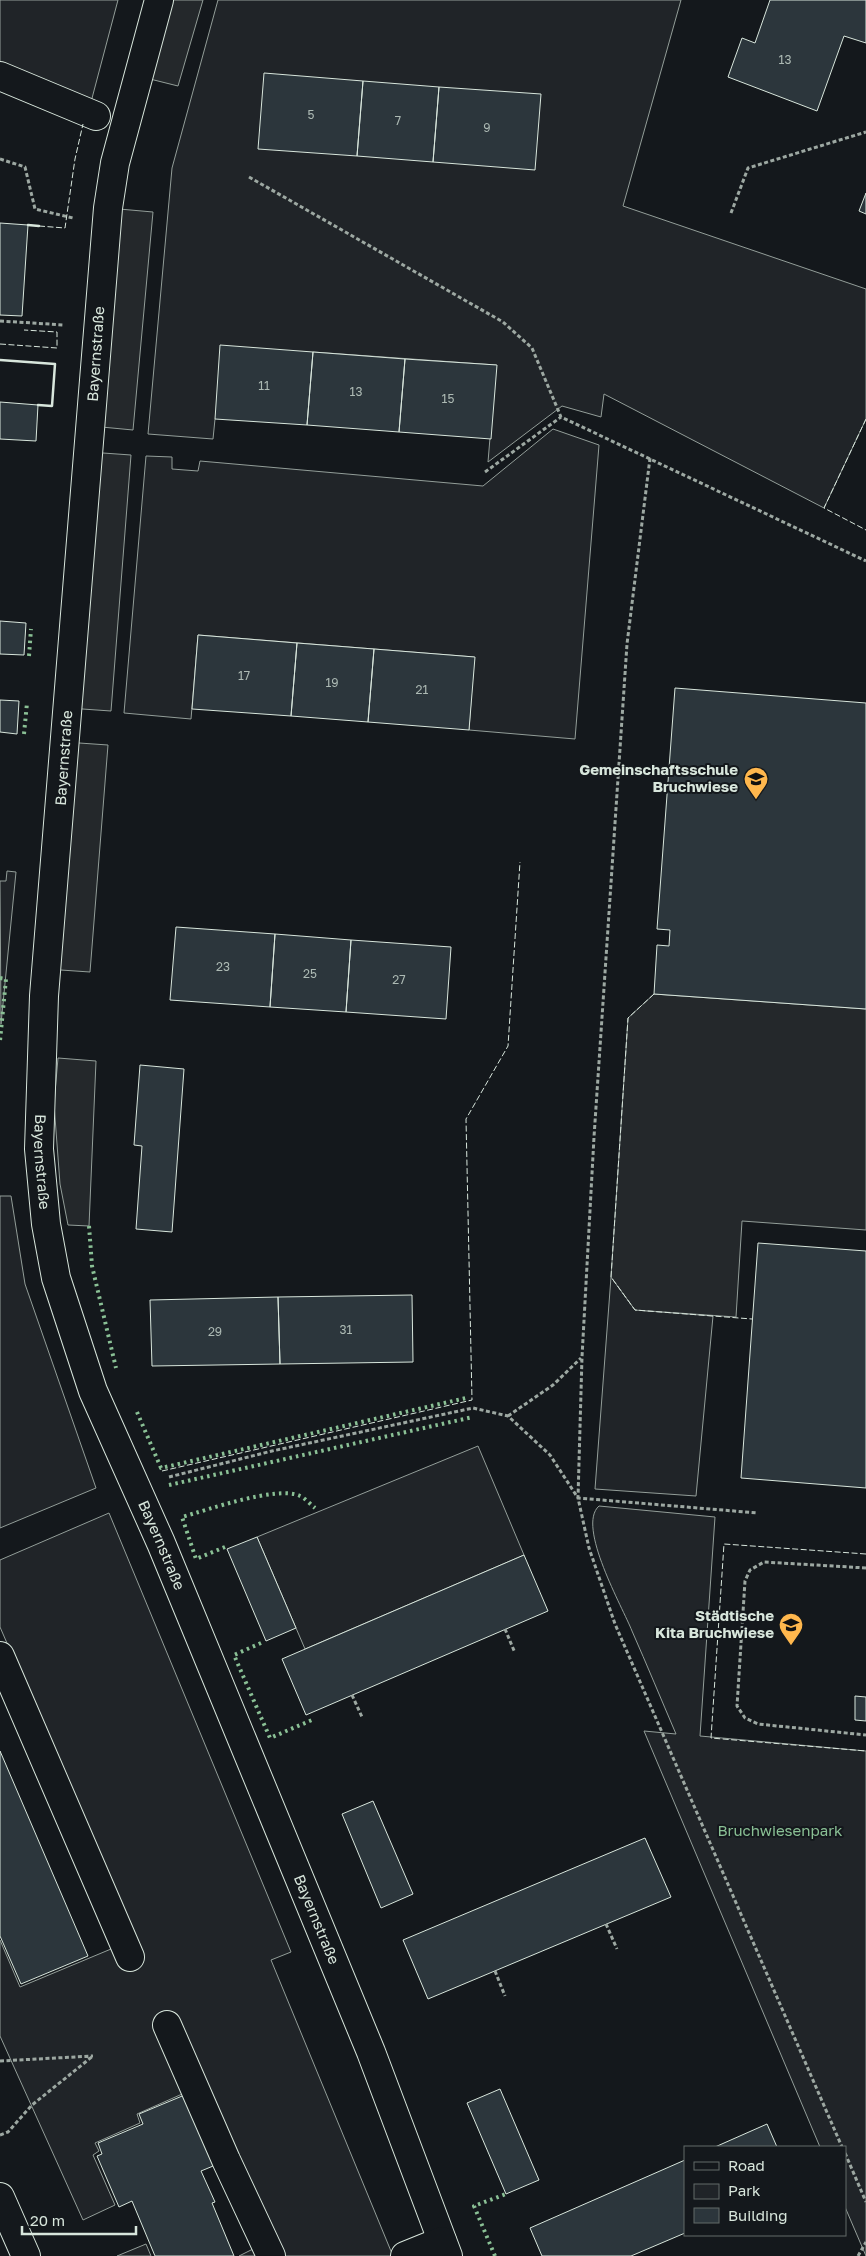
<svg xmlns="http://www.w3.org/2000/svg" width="866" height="2256" font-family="'Golos Text',sans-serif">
  <rect width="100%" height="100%" fill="#14181c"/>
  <path fill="#202428" stroke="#939e99" d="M 0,0 L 118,0 L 91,102 L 0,63 Z
    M 218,0 L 681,0 L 623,206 L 866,289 L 866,419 L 824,508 L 604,394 L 601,417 L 562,406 L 488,462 L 496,365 L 313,352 L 215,419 L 213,439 L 148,434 L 172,168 Z
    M 553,429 L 599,445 L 575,739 L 469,730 L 474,657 L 198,635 L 191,719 L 124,713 L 146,456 L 172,457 L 172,469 L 198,471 L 200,461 L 483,486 Z
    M 7,871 L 16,872 L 1,1024 L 0,881 L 6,881 Z
    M 0,1196 L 11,1196 L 25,1284 L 96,1488 L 0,1528 Z
    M 611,1277 L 635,1310 L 713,1316 L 696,1496 L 595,1489 Z
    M 478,1446 L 524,1555 L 305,1649 L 257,1537 Z
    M 599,1506 L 715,1517 L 700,1736 L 866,1751 L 866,2256 L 845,2207 L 845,2147 L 820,2147 L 644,1731 L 676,1734 C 661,1699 647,1665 632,1631 C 623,1608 576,1526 599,1506 Z
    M 109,1513 L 291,1952 L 271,1960 L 393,2256 L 239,2256 L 255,2248 L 189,2091 L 137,2114 L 140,2123 L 95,2143 L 99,2151 L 93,2155 L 115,2205 L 83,2220 L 0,2036 L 0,1940 L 20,1987 L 135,1939 L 0,1627 L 0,1560 Z
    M 146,2244 L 151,2256 L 117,2256 Z"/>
  <path fill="#24282b" stroke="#939e99" d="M 159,0 L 203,0 L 178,86 L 138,76 Z
    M 108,208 L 153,212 L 133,430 L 91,426 Z
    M 89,452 L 131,455 L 111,711 L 68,708 Z
    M 65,742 L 108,745 L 90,972 L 46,969 Z
    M 654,994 L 866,1009 L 866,1230 L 742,1221 L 736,1317 L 635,1310 L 611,1277 L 628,1018 Z
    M 58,1058 L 96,1061 L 89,1226 L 68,1225 L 60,1184 L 54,1104 Z"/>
  <path fill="#2c363c" stroke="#d8e6dc" d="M 770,0 L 866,0 L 866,43 L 844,36 L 817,111 L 728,77 L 742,38 L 755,43 Z
    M 264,73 L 363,81 L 357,156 L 258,149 Z
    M 363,81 L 439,87 L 433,162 L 357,156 Z
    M 439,87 L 541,94 L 535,170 L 433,162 Z
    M 866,193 L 866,214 L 859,211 Z
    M 0,223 L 28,225 L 22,316 L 0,315 Z
    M 220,345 L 313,352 L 307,425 L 215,419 Z
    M 313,352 L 405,359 L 399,432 L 307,425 Z
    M 405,359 L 497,365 L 491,439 L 399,432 Z
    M 0,402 L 38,405 L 36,441 L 0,439 Z
    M 0,621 L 26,623 L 24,655 L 0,654 Z
    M 198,635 L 297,643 L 291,716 L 192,709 Z
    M 297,643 L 374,649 L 368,722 L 291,716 Z
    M 374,649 L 475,657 L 469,730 L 368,722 Z
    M 675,688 L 866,703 L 866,1009 L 654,994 L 657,945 L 669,946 L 670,930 L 657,929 Z
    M 0,700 L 19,701 L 17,734 L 0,732 Z
    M 176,927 L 275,934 L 270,1007 L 170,1000 Z
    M 275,934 L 351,940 L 346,1012 L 270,1007 Z
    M 351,940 L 451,947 L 446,1019 L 346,1012 Z
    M 140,1065 L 184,1069 L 172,1232 L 136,1229 L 142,1146 L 134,1145 Z
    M 758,1243 L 866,1251 L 866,1488 L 741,1478 Z
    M 412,1295 L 413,1362 L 280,1364 L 278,1297 Z
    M 278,1297 L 280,1364 L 152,1366 L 150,1300 Z
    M 257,1537 L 296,1628 L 266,1641 L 227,1549 Z
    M 524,1555 L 548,1611 L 306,1715 L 282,1659 Z
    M 855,1696 L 866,1697 L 866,1721 L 855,1720 Z
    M 0,1751 L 88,1956 L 21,1984 L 0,1936 Z
    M 373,1801 L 413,1894 L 381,1908 L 342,1814 Z
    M 645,1838 L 671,1897 L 428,1999 L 403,1940 Z
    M 500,2089 L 539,2180 L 506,2194 L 467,2103 Z
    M 187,2094 L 218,2164 L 201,2171 L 215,2202 L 212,2203 L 234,2256 L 155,2256 L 132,2201 L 119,2207 L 97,2156 L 102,2154 L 98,2143 L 143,2124 L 139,2114 Z
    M 767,2124 L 777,2147 L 715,2147 Z
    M 685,2160 L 685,2233 L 631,2256 L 542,2256 L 530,2228 Z"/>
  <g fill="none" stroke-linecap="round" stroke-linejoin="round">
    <defs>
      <g id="minor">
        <path id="s1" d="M 159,0 L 115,163 L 108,208 L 44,996 L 39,1149 L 46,1224 L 56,1278 L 93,1391 L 161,1543 L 371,2052 L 448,2256"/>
        <path d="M 0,76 L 96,116"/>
        <path d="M 0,1656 L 130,1957"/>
        <path d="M 167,2025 L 226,2160 L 271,2256"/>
        <path d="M 0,2197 L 26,2256"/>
        <path d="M 405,2256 L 442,2241"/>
      </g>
    </defs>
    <use href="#minor" stroke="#d8e6dc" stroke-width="30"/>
    <path stroke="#9da8a2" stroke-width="3" stroke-dasharray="4 2.5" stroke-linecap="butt" d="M 0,159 L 25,167 L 35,209 L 73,218
      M 249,177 L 503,322 L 532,348 L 561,417 L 866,561
      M 731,213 L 748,168 L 866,132
      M 0,321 L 64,325
      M 650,458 L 627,644 L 594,1137 L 582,1357 L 578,1498 L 589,1548 L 615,1624 L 842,2147
      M 485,472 L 561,417
      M 508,1416 L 553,1385 L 581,1358
      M 169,1477 L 272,1451 L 473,1408 L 508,1416 L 550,1455 L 578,1498 L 758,1513
      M 866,1568 L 764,1562 L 750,1570 L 745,1581 L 737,1706 L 745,1718 L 758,1724 L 866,1735
      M 505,1629 L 515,1653
      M 352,1695 L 362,1717
      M 606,1924 L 617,1949
      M 495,1971 L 505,1996
      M 0,2061 L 93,2056
      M 0,2135 L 8,2132 L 32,2105 L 93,2056
      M 845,2153 L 866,2202
      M 858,2256 L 866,2242"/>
    <use href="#minor" stroke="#14181c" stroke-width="28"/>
    <path stroke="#8ac095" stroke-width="4" stroke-dasharray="2.5 4" stroke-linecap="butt" d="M 29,656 L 31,629
      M 24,734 L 27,703
      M 0,978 L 6,979 L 0,1041
      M 89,1226 L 92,1266 L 116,1368
      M 137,1412 L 161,1468 L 466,1398
      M 169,1485 L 473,1417
      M 225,1547 L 196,1559 L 182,1517 C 207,1510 278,1485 300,1496 C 305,1498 310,1504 315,1508
      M 261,1643 L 234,1655 L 270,1738 L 312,1720
      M 495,2256 L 474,2206 L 506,2194"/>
    <path stroke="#d8e6dc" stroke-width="1" stroke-dasharray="6 2.5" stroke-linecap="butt" d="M 39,226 L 65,228 L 75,159 L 83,124
      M 0,344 L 57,348 L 57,332 L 24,330
      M 866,419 L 824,508 L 866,530
      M 654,994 L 628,1018 L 611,1277 L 635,1310 L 752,1319
      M 162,1471 L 472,1400 L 466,1119 L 508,1046 L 520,862
      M 866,1554 L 724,1544 L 711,1738 L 866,1751"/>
    <path stroke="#d8e6dc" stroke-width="2.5" d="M 28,225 L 39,226
      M 0,360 L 55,364 L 52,406 L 38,405"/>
  </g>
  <defs>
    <symbol id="school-pin" viewBox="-11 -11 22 30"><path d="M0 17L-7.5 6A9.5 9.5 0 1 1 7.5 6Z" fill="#ffb74d" stroke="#14181c"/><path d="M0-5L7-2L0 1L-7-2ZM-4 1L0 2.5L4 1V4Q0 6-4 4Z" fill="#111"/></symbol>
  </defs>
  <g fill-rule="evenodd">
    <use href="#school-pin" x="742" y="765" width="28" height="38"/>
    <use href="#school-pin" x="777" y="1611" width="28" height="38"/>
  </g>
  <g text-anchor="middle" stroke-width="4" stroke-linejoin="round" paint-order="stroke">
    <g font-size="12" fill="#adbab4">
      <text x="785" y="64">13</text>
      <text x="311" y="119">5</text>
      <text x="398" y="125">7</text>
      <text x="487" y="132">9</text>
      <text x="264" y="390">11</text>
      <text x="356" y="396">13</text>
      <text x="448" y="403">15</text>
      <text x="244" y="680">17</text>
      <text x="332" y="687">19</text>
      <text x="422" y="694">21</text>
      <text x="223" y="971">23</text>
      <text x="310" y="978">25</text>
      <text x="399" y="984">27</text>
      <text x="346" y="1334">31</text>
      <text x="215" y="1336">29</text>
    </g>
    <g font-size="15" fill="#d8e6dc" stroke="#14181c">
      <text transform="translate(96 354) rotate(-86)" y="5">Bayernstraße</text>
      <text transform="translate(64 758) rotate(-86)" y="5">Bayernstraße</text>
      <text dy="5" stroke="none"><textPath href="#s1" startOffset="1171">Bayernstraße</textPath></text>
      <text dy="5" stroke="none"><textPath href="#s1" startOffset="1576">Bayernstraße</textPath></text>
      <text dy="5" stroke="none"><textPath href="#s1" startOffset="1981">Bayernstraße</textPath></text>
    </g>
    <g font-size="15" font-weight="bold" fill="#d8e6dc" stroke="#14181c" text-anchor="end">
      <text x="738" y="775">Gemeinschaftsschule<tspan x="738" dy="17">Bruchwiese</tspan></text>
      <text x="774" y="1621">Städtische<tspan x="774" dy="17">Kita Bruchwiese</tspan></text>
    </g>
    <g font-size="15" fill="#8ac095" stroke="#14181c">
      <text x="780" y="1836">Bruchwiesenpark</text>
    </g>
  </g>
  <rect x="684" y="2146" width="162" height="90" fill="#14181c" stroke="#626a69"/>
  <rect x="694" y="2162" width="25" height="8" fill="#14181c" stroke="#626a69"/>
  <text x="728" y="2171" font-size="15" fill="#d8e6dc">Road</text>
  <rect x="694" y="2184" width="25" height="15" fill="#202428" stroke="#626a69"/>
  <text x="728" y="2196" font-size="15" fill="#d8e6dc">Park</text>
  <rect x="694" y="2208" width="25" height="15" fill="#2c363c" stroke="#626a69"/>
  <text x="728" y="2221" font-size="15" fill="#d8e6dc">Building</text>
  <path d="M22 2226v8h114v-8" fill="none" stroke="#d8e6dc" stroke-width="2.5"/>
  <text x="30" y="2226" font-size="15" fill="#d8e6dc" stroke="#14181c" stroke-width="4" paint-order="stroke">20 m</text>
</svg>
